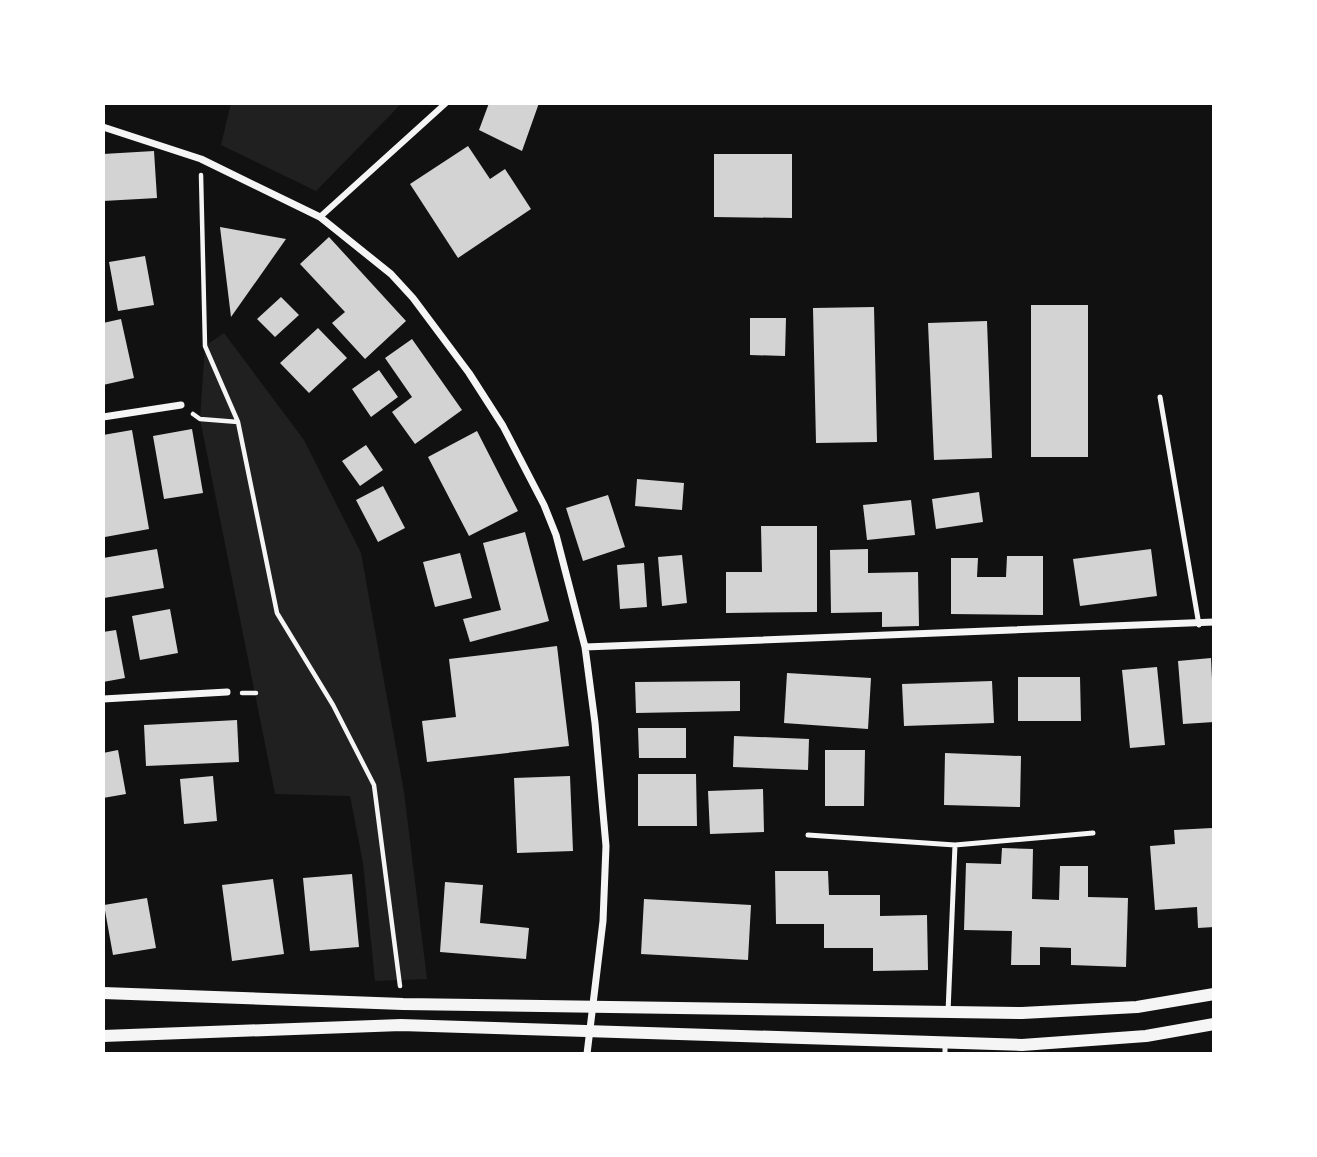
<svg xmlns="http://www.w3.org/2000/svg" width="1317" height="1157" font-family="'Roboto Serif',serif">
  <rect width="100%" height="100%" fill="#111"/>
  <path fill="#202020" d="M 231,103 L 402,103 L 316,191 L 221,145 Z
    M 224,333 L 304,440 L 361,553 L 404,792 L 427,979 L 375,981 L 363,863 L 350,796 L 275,794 L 200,419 L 205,346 Z"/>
  <path fill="#d3d3d3" d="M 489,103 L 539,103 L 522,151 L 479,130 Z
    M 468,146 L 490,179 L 505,169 L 531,209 L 458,258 L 410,184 Z
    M 154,151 L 157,198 L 103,201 L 103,154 Z
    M 714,154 L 792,154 L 792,218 L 714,217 Z
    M 220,227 L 286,239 L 231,317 Z
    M 329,237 L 406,321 L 365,359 L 332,323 L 345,312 L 300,264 Z
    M 145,256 L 154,305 L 118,311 L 109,262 Z
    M 281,297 L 299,315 L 275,337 L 257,319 Z
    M 1031,305 L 1088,305 L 1088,457 L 1031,457 Z
    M 874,307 L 877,442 L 816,443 L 813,308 Z
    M 750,318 L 786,318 L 785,356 L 750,355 Z
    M 121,319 L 134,378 L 103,385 L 103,323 Z
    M 987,321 L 992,458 L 934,460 L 928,323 Z
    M 318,328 L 347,358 L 309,393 L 280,363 Z
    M 412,339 L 462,410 L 415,444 L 392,412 L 412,397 L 385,358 Z
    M 379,370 L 398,397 L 371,417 L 352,389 Z
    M 192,429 L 203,493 L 164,499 L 153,436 Z
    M 132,430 L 149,529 L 105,537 L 103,435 Z
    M 477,431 L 518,511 L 469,536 L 428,457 Z
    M 366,445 L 383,470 L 360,486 L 342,461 Z
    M 637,479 L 684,483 L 682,510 L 635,506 Z
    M 383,486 L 405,528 L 378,542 L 356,500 Z
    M 979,492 L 983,522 L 936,529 L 932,499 Z
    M 608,495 L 625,547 L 583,561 L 566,508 Z
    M 911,500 L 915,535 L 867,540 L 863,505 Z
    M 761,526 L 817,526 L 817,612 L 726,613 L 726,572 L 762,572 Z
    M 525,532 L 549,621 L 470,642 L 463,619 L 501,610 L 483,543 Z
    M 157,549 L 164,588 L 104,598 L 103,558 Z
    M 868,549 L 868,573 L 918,572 L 919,626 L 882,627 L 882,612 L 831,613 L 830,550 Z
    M 1151,549 L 1157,596 L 1080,606 L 1073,559 Z
    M 460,553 L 472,598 L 435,607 L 423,562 Z
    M 682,555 L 687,603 L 662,606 L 658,557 Z
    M 1007,556 L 1043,556 L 1043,615 L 951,614 L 951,558 L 978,558 L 977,577 L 1006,577 Z
    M 644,563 L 647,607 L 620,609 L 617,565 Z
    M 170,609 L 178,653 L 140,660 L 132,616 Z
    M 116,630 L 125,678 L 103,682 L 103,632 Z
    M 557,646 L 569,746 L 427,762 L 422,721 L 456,717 L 449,659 Z
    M 1211,658 L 1214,722 L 1183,724 L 1178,661 Z
    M 1157,667 L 1165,745 L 1130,748 L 1122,670 Z
    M 787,673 L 871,678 L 868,729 L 784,723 Z
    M 1018,677 L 1080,677 L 1081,721 L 1018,721 Z
    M 740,681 L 740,711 L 636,713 L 635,682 Z
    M 992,681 L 994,723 L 904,726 L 902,684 Z
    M 237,720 L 239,762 L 146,766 L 144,725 Z
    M 638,728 L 686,728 L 686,758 L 639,758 Z
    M 734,736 L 809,739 L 808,770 L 733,767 Z
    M 118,750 L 126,794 L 103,798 L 103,753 Z
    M 825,750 L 865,750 L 864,806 L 825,806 Z
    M 945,753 L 1021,756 L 1020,807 L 944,805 Z
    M 638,774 L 696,774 L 697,826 L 638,826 Z
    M 213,776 L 217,821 L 184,824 L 180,779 Z
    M 570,776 L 573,851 L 517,853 L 514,778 Z
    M 763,789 L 764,832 L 710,834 L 708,791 Z
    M 1212,828 L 1214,927 L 1198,928 L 1197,907 L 1155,910 L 1150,846 L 1175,844 L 1174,830 Z
    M 1002,848 L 1033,849 L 1032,899 L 1059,900 L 1060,866 L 1088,866 L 1088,897 L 1128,898 L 1126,967 L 1071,965 L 1071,948 L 1040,947 L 1040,965 L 1011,965 L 1012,931 L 964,930 L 966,863 L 1001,864 Z
    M 775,871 L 828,871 L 829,895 L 880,895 L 880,916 L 927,915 L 928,970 L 873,971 L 873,948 L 824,948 L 824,924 L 776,924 Z
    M 352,874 L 359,947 L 310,951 L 303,878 Z
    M 273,879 L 284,954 L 232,961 L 222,885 Z
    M 445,882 L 483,885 L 480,923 L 529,928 L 526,959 L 440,952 Z
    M 147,898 L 156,948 L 113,955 L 104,905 Z
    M 644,899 L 751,905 L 748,960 L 641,954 Z"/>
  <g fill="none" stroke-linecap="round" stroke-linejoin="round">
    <path stroke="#f5f5f5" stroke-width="4.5" d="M 201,175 L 205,346 L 238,422 L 277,613 L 333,705 L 374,785 L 400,986
      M 193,414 L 200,419 L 238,422
      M 242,693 L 256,693"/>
    <path stroke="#f5f5f5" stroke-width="5" d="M 1160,397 L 1199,625
      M 808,835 L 955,845 L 1093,833
      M 948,1012 L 955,845
      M 945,1054 L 945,1042"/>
    <path stroke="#f5f5f5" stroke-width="6" d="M 320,217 L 446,103"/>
    <path stroke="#f5f5f5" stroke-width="7" d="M 103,127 L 201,159 L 320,217 L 391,274 L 413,298 L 469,373 L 503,426 L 544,505 L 556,535 L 585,647 L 595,723 L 606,846 L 603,921 L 587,1054
      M 103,417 L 181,405
      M 585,647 L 1214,622
      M 103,699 L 227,692"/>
    <path stroke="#f5f5f5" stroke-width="12" d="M 103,993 L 403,1004 L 1022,1013 L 1137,1007 L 1214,994
      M 103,1036 L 401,1025 L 1022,1045 L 1146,1036 L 1214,1024"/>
  </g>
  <rect width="1317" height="1157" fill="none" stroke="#ffffff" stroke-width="210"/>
</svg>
